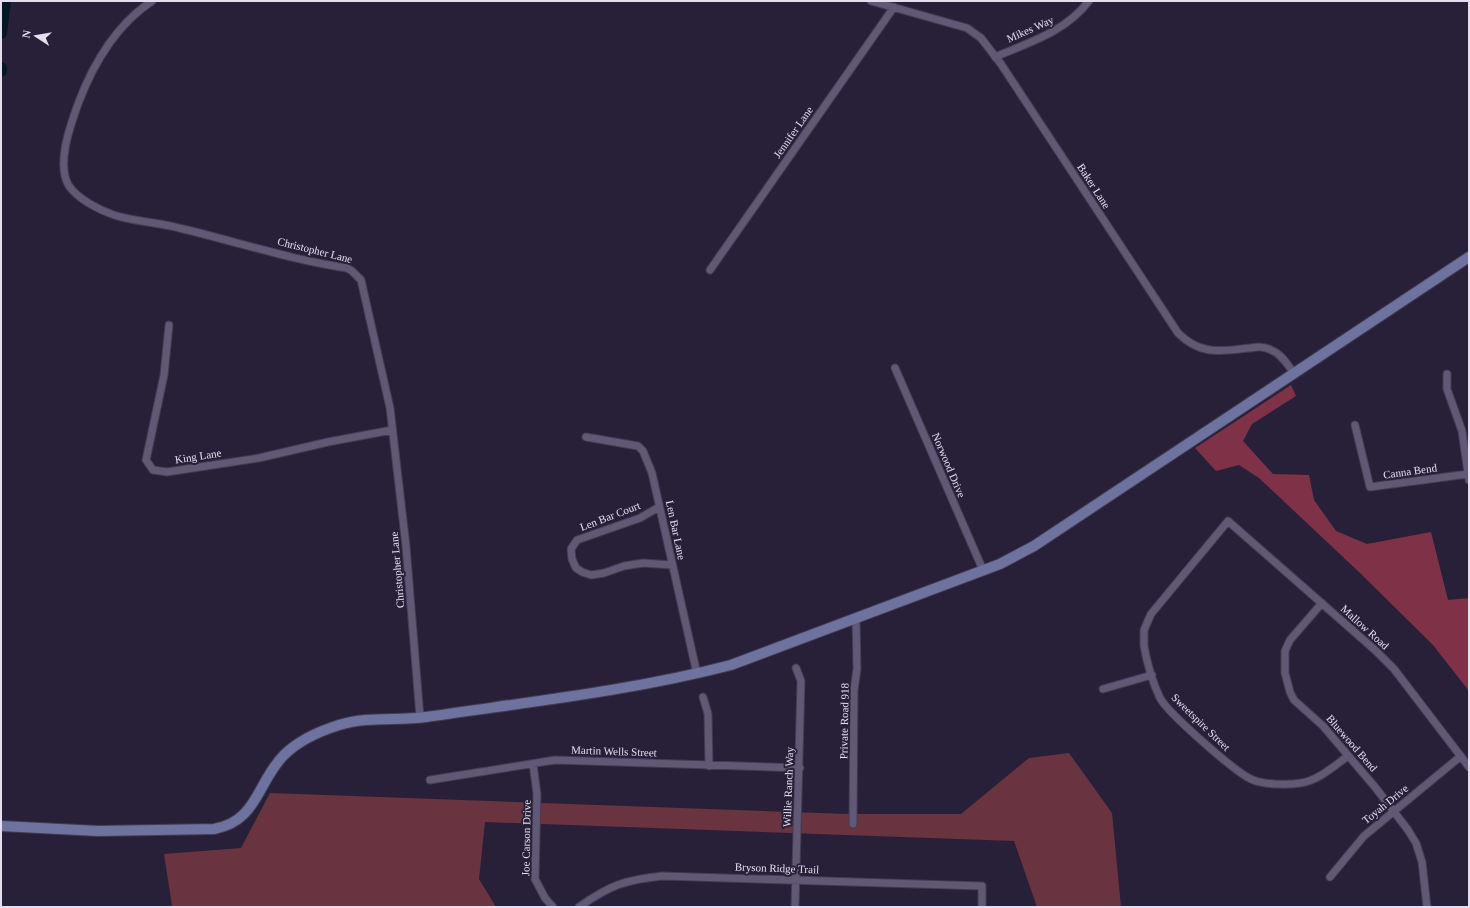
<svg xmlns="http://www.w3.org/2000/svg" width="1470" height="908" font-family="Georgia,serif">
  <rect width="100%" height="100%" fill="#282039"/>
  <path fill="#693340" d="M 1069,753 L 1112,813 L 1121,907 L 1037,907 L 1014,841 L 485,822 L 479,879 L 496,907 L 172,906 L 164,854 L 241,848 L 270,793 L 847,814 L 961,814 L 1029,758 Z"/>
  <path fill="#7f3247" d="M 1291,385 L 1296,396 L 1252,424 L 1243,441 L 1273,474 L 1309,475 L 1314,500 L 1336,531 L 1367,544 L 1431,532 L 1448,600 L 1469,598 L 1469,691 L 1433,645 L 1359,572 L 1259,478 L 1239,465 L 1216,471 L 1195,448 Z"/>
  <g fill="none" stroke-linecap="round" stroke-linejoin="round">
    <path stroke="#001925" stroke-width="12" d="M 1,33 L 5,1
      M 1,68 L 1,71"/>
    <defs>
      <path id="street" d="M 152,1 C 116,25 93,64 78,104 C 70,126 56,165 69,186 C 78,199 99,210 114,215 C 135,222 158,222 179,228 C 234,241 292,260 347,268 L 352,271 L 361,280 L 390,408 L 406,546 L 420,717
        M 871,1 L 967,28 L 981,38 L 1001,64 L 1178,333 C 1201,356 1221,351 1250,348 C 1257,347 1264,346 1271,350 C 1282,354 1288,366 1295,374
        M 995,57 C 1030,42 1065,32 1089,1
        M 710,270 L 894,7
        M 169,325 L 164,375 L 146,460 L 153,470 L 167,472 L 180,470 L 259,458 L 328,442 L 392,430
        M 895,368 L 983,570
        M 1447,374 L 1447,389 L 1462,431 L 1469,480
        M 1355,425 L 1370,487 L 1468,474
        M 586,437 L 638,446 L 643,451 L 652,473 L 697,674
        M 659,507 L 640,518 L 577,540 L 571,549 L 572,559 L 576,568 L 582,572 L 591,575 L 604,573 L 624,566 L 643,563 L 672,565
        M 1322,603 L 1290,640 L 1285,651 L 1285,673 L 1290,692 L 1294,700 L 1323,726 L 1375,787 L 1408,830 L 1416,843 L 1422,862 L 1427,907
        M 1103,689 L 1152,675
        M 703,697 L 708,714 L 709,766
        M 1348,756 C 1334,766 1319,780 1301,783 C 1288,785 1266,785 1253,780 C 1237,774 1168,713 1160,698 C 1153,683 1147,663 1144,646 L 1144,630 L 1151,614 L 1228,521 L 1375,650 L 1394,669 L 1469,767
        M 533,764 L 537,794 L 535,879 L 545,898 L 553,907
        M 430,780 L 555,760 L 800,768
        M 853,824 L 854,690 L 857,669 L 856,618
        M 1330,877 L 1364,836 L 1461,756
        M 579,907 C 610,885 625,880 662,876 L 982,886 L 982,907
        M 795,907 L 801,681 L 796,668"/>
      <path id="secondary" d="M 1,826 L 98,831 L 214,829 C 258,821 257,782 284,755 C 298,741 320,731 339,725 C 368,716 397,721 426,717 C 528,702 631,691 731,665 L 1000,564 L 1034,546 L 1469,257"/>
    </defs>
    <use href="#street" stroke="#433c52" stroke-width="9"/>
    <use href="#secondary" stroke="#433c52" stroke-width="12"/>
    <use href="#street" stroke="#605875" stroke-width="7"/>
    <use href="#secondary" stroke="#6d739e" stroke-width="10"/>
  </g>
  <g text-anchor="middle" stroke-width="4" stroke-linejoin="round" paint-order="stroke">
    <g font-size="11" fill="#e3dff0" stroke="#282039">
      <text transform="translate(1030 29) rotate(-24)" y="4">Mikes Way</text>
      <text transform="translate(793 132) rotate(-55)" y="4">Jennifer Lane</text>
      <text transform="translate(1094 186) rotate(57)" y="4">Baker Lane</text>
      <text transform="translate(315 250) rotate(14)" y="4">Christopher Lane</text>
      <text transform="translate(198 456) rotate(-9)" y="4">King Lane</text>
      <text transform="translate(949 465) rotate(67)" y="4">Norwood Drive</text>
      <text transform="translate(1410 471) rotate(-8)" y="4">Canna Bend</text>
      <text transform="translate(610 516) rotate(-21)" y="4">Len Bar Court</text>
      <text transform="translate(676 530) rotate(78)" y="4">Len Bar Lane</text>
      <text transform="translate(397 570) rotate(-95)" y="4">Christopher Lane</text>
      <text transform="translate(1365 627) rotate(42)" y="4">Mallow Road</text>
      <text transform="translate(844 721) rotate(-89)" y="4">Private Road 918</text>
      <text transform="translate(1201 722) rotate(44)" y="4">Sweetspire Street</text>
      <text transform="translate(1352 743) rotate(49)" y="4">Bluewood Bend</text>
      <text transform="translate(614 751) rotate(2)" y="4">Martin Wells Street</text>
      <text transform="translate(788 787) rotate(-88)" y="4">Willie Ranch Way</text>
      <text transform="translate(1385 804) rotate(-39)" y="4">Toyah Drive</text>
      <text transform="translate(526 838) rotate(-89)" y="4">Joe Carson Drive</text>
      <text transform="translate(777 868) rotate(2)" y="4">Bryson Ridge Trail</text>
    </g>
  </g>
  <rect width="1470" height="908" fill="none" stroke="#e3dff0" stroke-width="4"/>
  <g transform="translate(36 36) rotate(282)" stroke="#282039" stroke-width="3" paint-order="stroke">
  <path d="M0-3L7 15L0 10L-7 15Z" fill="#e3dff0"/>
  <text y="-6" font-size="11" font-weight="bold" text-anchor="middle" fill="#e3dff0">N</text>
  </g>
</svg>
